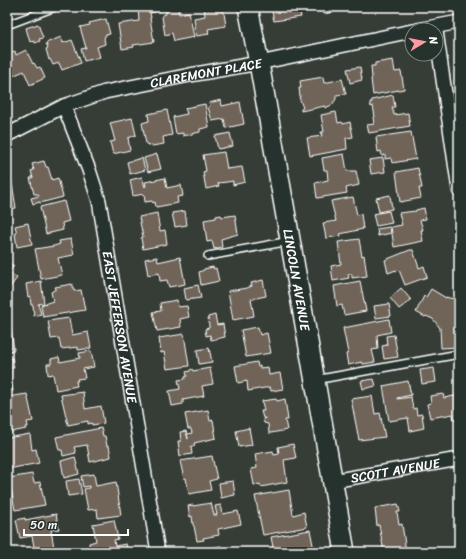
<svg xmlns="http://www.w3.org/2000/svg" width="466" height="559" font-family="Sriracha,sans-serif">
  <rect width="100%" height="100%" fill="#353d36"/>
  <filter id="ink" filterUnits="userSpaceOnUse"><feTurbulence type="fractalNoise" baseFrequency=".025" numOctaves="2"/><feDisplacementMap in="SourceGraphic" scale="8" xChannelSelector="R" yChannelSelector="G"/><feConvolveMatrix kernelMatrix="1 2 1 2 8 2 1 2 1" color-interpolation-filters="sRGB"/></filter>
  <g filter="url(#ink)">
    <path fill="#6f6459" stroke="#fff" d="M 138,7 L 164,7 L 164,10 L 150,13 L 151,18 L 150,18 L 154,42 L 133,45 L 134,47 L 122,49 L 118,24 L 139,21 Z
      M 165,7 L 178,7 L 179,14 L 189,12 L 194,37 L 174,41 L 172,33 L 165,35 L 162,17 L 162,15 L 166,14 Z
      M 204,7 L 223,7 L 226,26 L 208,29 L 209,34 L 197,36 L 194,27 L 195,26 L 194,18 L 205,16 Z
      M 271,7 L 299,7 L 301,17 L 274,21 Z
      M 323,7 L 352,7 L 352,8 L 324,14 Z
      M 106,19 L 110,34 L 105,35 L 105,37 L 104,38 L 105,44 L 97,47 L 100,57 L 84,61 L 81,49 L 86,48 L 80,27 L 90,25 L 89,23 Z
      M 38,24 L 43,38 L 39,39 L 40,41 L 35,43 L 34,41 L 30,42 L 26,28 Z
      M 61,37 L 63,43 L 72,40 L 81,63 L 62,70 L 59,63 L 53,65 L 50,59 L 49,60 L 46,49 L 48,48 L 46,43 Z
      M 9,50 L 11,53 L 15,51 L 16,55 L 26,50 L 33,64 L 34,63 L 37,68 L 40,67 L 45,78 L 30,85 L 24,71 L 8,78 L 7,51 Z
      M 393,60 L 395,72 L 401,71 L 404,89 L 373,95 L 371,79 L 372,78 L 371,66 L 375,66 L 375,63 Z
      M 360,67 L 362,80 L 350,83 L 347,69 Z
      M 323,77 L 324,83 L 342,79 L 346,94 L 336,95 L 336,99 L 332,105 L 325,108 L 325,106 L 301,111 L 301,109 L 303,108 L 299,97 L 300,97 L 299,88 L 301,88 L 300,81 Z
      M 393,95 L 395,107 L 392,107 L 394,115 L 408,113 L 410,126 L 369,133 L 367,125 L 374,124 L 373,117 L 375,117 L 373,106 L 371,107 L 370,102 L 372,102 L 372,100 Z
      M 221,100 L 222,106 L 240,102 L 244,124 L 226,128 L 224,119 L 212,121 L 208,107 L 210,106 L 209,103 Z
      M 205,104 L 209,127 L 200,129 L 200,132 L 183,136 L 183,133 L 176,134 L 173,117 L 187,114 L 185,108 Z
      M 167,110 L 172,135 L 163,137 L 164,144 L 152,146 L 146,144 L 142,123 L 149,121 L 148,114 Z
      M 336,112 L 338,123 L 342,122 L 343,124 L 350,122 L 353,137 L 346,138 L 347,149 L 310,156 L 307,138 L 322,136 L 321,132 L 324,132 L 321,115 Z
      M 132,118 L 136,135 L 128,138 L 130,150 L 113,154 L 110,142 L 115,141 L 110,123 Z
      M 411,132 L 416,159 L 392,163 L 391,158 L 385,159 L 385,155 L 382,156 L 381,151 L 378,152 L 376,137 Z
      M 230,133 L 233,146 L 218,149 L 215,136 Z
      M 224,152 L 227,169 L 242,167 L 245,182 L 233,185 L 233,181 L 227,182 L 218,183 L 219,186 L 206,189 L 203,172 L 206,171 L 203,155 Z
      M 157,154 L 161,169 L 148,172 L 144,158 Z
      M 344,154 L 347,171 L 356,171 L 359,185 L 346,188 L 347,193 L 317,198 L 315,183 L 328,180 L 327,170 L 324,170 L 322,158 Z
      M 142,158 L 145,170 L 130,174 L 127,162 Z
      M 383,158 L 385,172 L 371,174 L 369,160 Z
      M 44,161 L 46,167 L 48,167 L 52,180 L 58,178 L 63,197 L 40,203 L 40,202 L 33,204 L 31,198 L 39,196 L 38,194 L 34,194 L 30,178 L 33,178 L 31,171 L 34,170 L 32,164 Z
      M 418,168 L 422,188 L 419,188 L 421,198 L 400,202 L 396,172 Z
      M 11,177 L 16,208 L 9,209 L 10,217 L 7,217 L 7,178 Z
      M 142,177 L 145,187 L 146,185 L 145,182 L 165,178 L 167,188 L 181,185 L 183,196 L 177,197 L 178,203 L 156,207 L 155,202 L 153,203 L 152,201 L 145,202 L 144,194 L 133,196 L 130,180 Z
      M 390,195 L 392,209 L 379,212 L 376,198 Z
      M 353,197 L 357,215 L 361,214 L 363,229 L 340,234 L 341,236 L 326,238 L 323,223 L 336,221 L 331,201 Z
      M 64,201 L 69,221 L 62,223 L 63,230 L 46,234 L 40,207 Z
      M 424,208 L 426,219 L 420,220 L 423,230 L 421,230 L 423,241 L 394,247 L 391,227 L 402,225 L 399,213 L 416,211 L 416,210 Z
      M 185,211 L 187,225 L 175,227 L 172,213 Z
      M 389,211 L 392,223 L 376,226 L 373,214 Z
      M 157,213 L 160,231 L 165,230 L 167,244 L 143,249 L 141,238 L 143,237 L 139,217 Z
      M 221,215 L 222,217 L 235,215 L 238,234 L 221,239 L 222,247 L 214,249 L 212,241 L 207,242 L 204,220 L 216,218 L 216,216 Z
      M 28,223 L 32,244 L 17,247 L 15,234 L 17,233 L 15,226 Z
      M 390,227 L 391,233 L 378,236 L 377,229 Z
      M 71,239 L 74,255 L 58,258 L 62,275 L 41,279 L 35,249 L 54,246 L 60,244 L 59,241 Z
      M 359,239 L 362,256 L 364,255 L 367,276 L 352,278 L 352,274 L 348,274 L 349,278 L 333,281 L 331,266 L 341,264 L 338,242 Z
      M 410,250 L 413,250 L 419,268 L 424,266 L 427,277 L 405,285 L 399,270 L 396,271 L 396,270 L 388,273 L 385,260 Z
      M 157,257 L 158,262 L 180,257 L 185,284 L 169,287 L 167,280 L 160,281 L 159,273 L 148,275 L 145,259 Z
      M 7,261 L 14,266 L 9,272 L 17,278 L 8,290 L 7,289 Z
      M 213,267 L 214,269 L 216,268 L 219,281 L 201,285 L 199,272 L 204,270 L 204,269 Z
      M 263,280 L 266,296 L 251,299 L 254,316 L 233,320 L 228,291 L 247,288 L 252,286 L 251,283 Z
      M 41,281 L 44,303 L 38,304 L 41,314 L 34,316 L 33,305 L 31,305 L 30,296 L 28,297 L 26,284 Z
      M 360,281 L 366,311 L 344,315 L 342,305 L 337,306 L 334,286 Z
      M 72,284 L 74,291 L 81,290 L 85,310 L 43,317 L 41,305 L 53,301 L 51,292 L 56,289 L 55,287 Z
      M 198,285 L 201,298 L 186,300 L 184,288 Z
      M 401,288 L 411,300 L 399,309 L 390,298 Z
      M 431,289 L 446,298 L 446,297 L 449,298 L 458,299 L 455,327 L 457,347 L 441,348 L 440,328 L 433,319 L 426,316 L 425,317 L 416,312 L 424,296 L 426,297 Z
      M 177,300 L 178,307 L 187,306 L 189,317 L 180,319 L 181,327 L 157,331 L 153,312 L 161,311 L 160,303 Z
      M 389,304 L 391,316 L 376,318 L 374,306 Z
      M 215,315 L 217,325 L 223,324 L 225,337 L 211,340 L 210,335 L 206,336 L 205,329 L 209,328 L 209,326 L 208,317 Z
      M 69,318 L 72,335 L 88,332 L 91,348 L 78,350 L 78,347 L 61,349 L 59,338 L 51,339 L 48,321 Z
      M 389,319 L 391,332 L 377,335 L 378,349 L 372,350 L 375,362 L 363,364 L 362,362 L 348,365 L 346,354 L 348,353 L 343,328 Z
      M 7,322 L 10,322 L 14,350 L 7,351 Z
      M 258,327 L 260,335 L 267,333 L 271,353 L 246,357 L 241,330 Z
      M 184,334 L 189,366 L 167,369 L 164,352 L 161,353 L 159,338 Z
      M 394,335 L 398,357 L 384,359 L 382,346 L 387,345 L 386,336 Z
      M 209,348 L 212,362 L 199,364 L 197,350 Z
      M 91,351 L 94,367 L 83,369 L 85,378 L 77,379 L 78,381 L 76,381 L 77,386 L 56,390 L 53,374 L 48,375 L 47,364 L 51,364 L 51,359 L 59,357 L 60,362 L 80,358 L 79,353 Z
      M 12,358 L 14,368 L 9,368 L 11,372 L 10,374 L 13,391 L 7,392 L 7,359 Z
      M 257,362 L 258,367 L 260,366 L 260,368 L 268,367 L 269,375 L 280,373 L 283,389 L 271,391 L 270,387 L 248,391 L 247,381 L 238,383 L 235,366 Z
      M 210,368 L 213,384 L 202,386 L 204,396 L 183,400 L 183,404 L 172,406 L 169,391 L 180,389 L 178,380 L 185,379 L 185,377 L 187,376 L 186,372 L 190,371 L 190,370 L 192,369 L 193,371 Z
      M 434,368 L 436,382 L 422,384 L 420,370 Z
      M 374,379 L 376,386 L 363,389 L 361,381 Z
      M 408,381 L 411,395 L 397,398 L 397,399 L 411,397 L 413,409 L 416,408 L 417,415 L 422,414 L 424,428 L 410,431 L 408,418 L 389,421 L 383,386 Z
      M 83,392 L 85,409 L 101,406 L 104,423 L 92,425 L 92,423 L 88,424 L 88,421 L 68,425 L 61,395 Z
      M 27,394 L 33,421 L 27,422 L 28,427 L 25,427 L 26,429 L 7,433 L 7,397 Z
      M 443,394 L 444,398 L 459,395 L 459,419 L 454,420 L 453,414 L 430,418 L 427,404 L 431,403 L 430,396 Z
      M 372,396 L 375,414 L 380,413 L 385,437 L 359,440 L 351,399 Z
      M 276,399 L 277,401 L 285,399 L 288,420 L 285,420 L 287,430 L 271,433 L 269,433 L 268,424 L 264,423 L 263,419 L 265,419 L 265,418 L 263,418 L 261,411 L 264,411 L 262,401 Z
      M 208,410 L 210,421 L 213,420 L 216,438 L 194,443 L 195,446 L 191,446 L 192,454 L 180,456 L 178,441 L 181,441 L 180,432 L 186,431 L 188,439 L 187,434 L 192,433 L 191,429 L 188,429 L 185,414 Z
      M 101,428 L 103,436 L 105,436 L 107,446 L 109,446 L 111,457 L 90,462 L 87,445 L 74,447 L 76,453 L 63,456 L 62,450 L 59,450 L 56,437 Z
      M 249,428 L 252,445 L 239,447 L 236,431 Z
      M 30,434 L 32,450 L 36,449 L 39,463 L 8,469 L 7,438 Z
      M 293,444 L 296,458 L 284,460 L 287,482 L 261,487 L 260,484 L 254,485 L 251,469 L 257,468 L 255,454 L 273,451 L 274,455 L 279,454 L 278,447 Z
      M 212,456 L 217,479 L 209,481 L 211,490 L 189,494 L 186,478 L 184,479 L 180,461 Z
      M 75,457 L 79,474 L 64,478 L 61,461 Z
      M 32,474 L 34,483 L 40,482 L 45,505 L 15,510 L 9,478 Z
      M 94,474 L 96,486 L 116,482 L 121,515 L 98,518 L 97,509 L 88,510 L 84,489 L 89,488 L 89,486 L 83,487 L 81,476 Z
      M 79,479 L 82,494 L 68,496 L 66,481 Z
      M 233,481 L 235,495 L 221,498 L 219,483 Z
      M 289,490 L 293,515 L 304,512 L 307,527 L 263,535 L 255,496 Z
      M 211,503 L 214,515 L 217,515 L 215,506 L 221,505 L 223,514 L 238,511 L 241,524 L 218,529 L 219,535 L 203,538 L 204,540 L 197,541 L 194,526 L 193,525 L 192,516 L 190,517 L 188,506 L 193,505 L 193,506 Z
      M 398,504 L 400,512 L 397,512 L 399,525 L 402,524 L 406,552 L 384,552 L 379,525 L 377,526 L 375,508 Z
      M 56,514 L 59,529 L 51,530 L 54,548 L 35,552 L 32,536 L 20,538 L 16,520 L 25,518 L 25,520 Z
      M 114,520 L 118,539 L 114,540 L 115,546 L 126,544 L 128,552 L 90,552 L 89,543 L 96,541 L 93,524 Z
      M 310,530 L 314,550 L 304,552 L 274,552 L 271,537 Z
      M 221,546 L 222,552 L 199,552 L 198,550 Z"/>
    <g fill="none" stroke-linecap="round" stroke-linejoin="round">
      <defs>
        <path id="lane" d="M 7,25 L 55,7
          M 208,256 L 290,241
          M 315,380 L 459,354"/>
        <g id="street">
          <path d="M 417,30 L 459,22"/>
          <path d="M 436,31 L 459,190"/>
          <path id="s1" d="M 64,106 L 89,170 L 99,201 L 158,552"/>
          <path id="s2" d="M 7,135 L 64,106 L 105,92 L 190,75 L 259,63 L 412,31"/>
          <path id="s3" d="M 332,481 L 459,459"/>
        </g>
        <g id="secondary">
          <path id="s4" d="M 248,7 L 259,63 L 345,552"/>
        </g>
      </defs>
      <use href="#lane" stroke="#fff" stroke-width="10"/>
      <use href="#street" stroke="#fff" stroke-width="16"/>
      <use href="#secondary" stroke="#fff" stroke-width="22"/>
      <use href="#lane" stroke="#26332d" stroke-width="7"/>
      <use href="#street" stroke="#26332d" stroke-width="13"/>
      <use href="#secondary" stroke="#26332d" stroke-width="19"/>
    </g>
  </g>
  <g text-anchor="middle" stroke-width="3" stroke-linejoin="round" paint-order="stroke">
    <g font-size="13" fill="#fff" stroke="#26332d">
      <text dy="5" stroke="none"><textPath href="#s2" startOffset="210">CLAREMONT PLACE</textPath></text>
      <text dy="5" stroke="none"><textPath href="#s4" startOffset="277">LINCOLN AVENUE</textPath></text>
      <text dy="5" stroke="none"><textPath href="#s1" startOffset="229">EAST JEFFERSON AVENUE</textPath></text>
      <text dy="5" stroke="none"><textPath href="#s3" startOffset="64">SCOTT AVENUE</textPath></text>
    </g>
  </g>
  <rect width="466" height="559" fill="none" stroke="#26332d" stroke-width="24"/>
  <rect x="12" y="12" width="442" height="535" fill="none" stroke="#fff" stroke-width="1.5" filter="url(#ink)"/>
  <g transform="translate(424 42) rotate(80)"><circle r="19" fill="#26332d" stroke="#7d8581"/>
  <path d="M0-3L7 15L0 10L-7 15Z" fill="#ff9aa2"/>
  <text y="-6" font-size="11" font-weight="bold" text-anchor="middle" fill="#ffffff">N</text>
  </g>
  <path d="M24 529v6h104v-6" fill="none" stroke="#ffffff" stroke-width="2"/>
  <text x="30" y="529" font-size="12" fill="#ffffff" stroke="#26332d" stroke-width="3" paint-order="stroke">50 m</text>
</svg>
